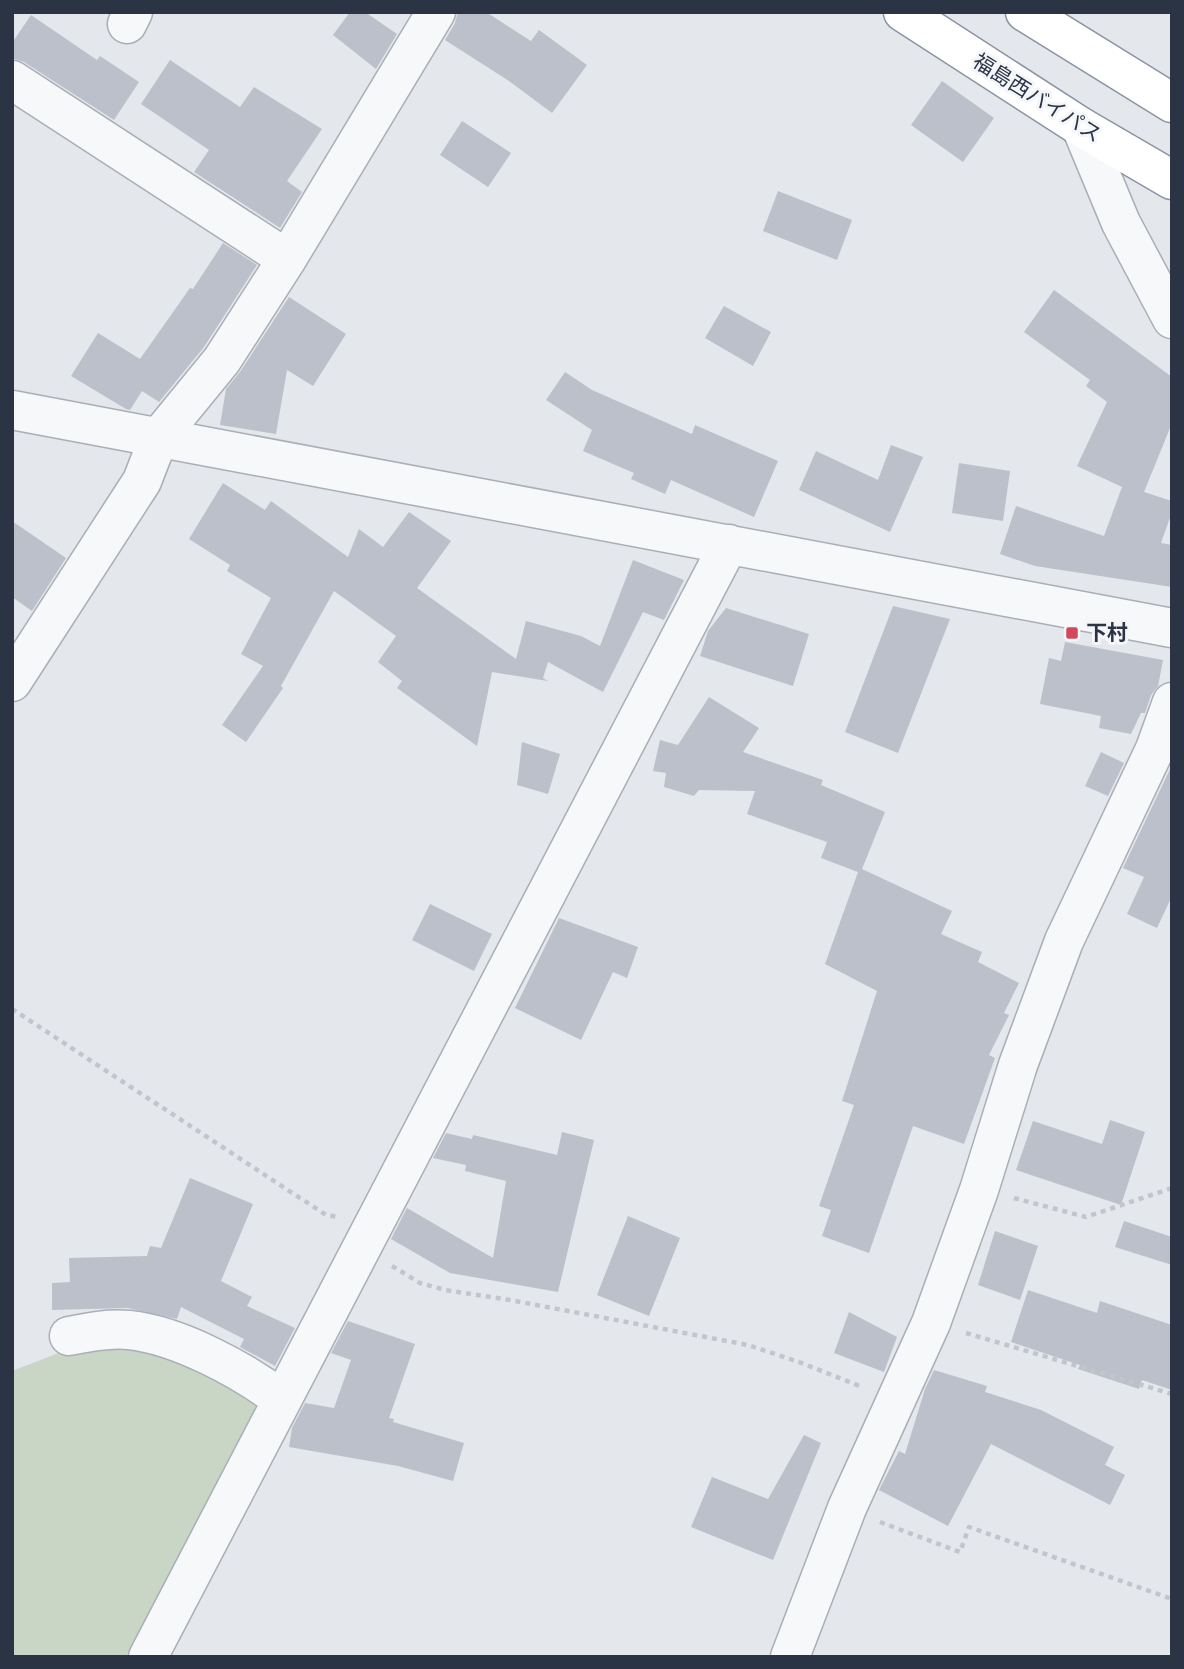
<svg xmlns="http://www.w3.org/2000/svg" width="1184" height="1669" font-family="'Fira Sans','Noto Sans JP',sans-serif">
  <rect width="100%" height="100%" fill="#e4e7ec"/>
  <path fill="#c9d6c5" d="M 138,1348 L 181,1355 L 266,1410 L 136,1657 L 12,1657 L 12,1371 L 61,1352 Z"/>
  <path fill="#bbc0ca" d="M 350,12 L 365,12 L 397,34 L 376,69 L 333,35 Z
    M 458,12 L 486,12 L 531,41 L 539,30 L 587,65 L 552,113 L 509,81 L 445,40 L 455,23 Z
    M 31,15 L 97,60 L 100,56 L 139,82 L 114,120 L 24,62 L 12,58 L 12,43 Z
    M 170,60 L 240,107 L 254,87 L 322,129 L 287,181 L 302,192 L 280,228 L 194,172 L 209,150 L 141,104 Z
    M 942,81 L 994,118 L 963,162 L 911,125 Z
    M 462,121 L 511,153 L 488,187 L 440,155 Z
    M 778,191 L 852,220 L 837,260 L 763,231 Z
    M 223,243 L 257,265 L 204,347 L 159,402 L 142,391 L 130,410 L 126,409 L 71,376 L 98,333 L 140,359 L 190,288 L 193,289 Z
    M 1054,290 L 1172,377 L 1172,423 L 1144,492 L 1172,501 L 1172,512 L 1161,543 L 1172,545 L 1172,587 L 1035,566 L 1000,554 L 1016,506 L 1104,536 L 1122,487 L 1077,466 L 1107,402 L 1086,386 L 1090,380 L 1024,332 Z
    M 289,297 L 346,334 L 313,386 L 287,370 L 276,434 L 220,425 L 226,389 L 240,372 Z
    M 724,306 L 771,332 L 753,366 L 705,338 Z
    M 565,372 L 592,390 L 692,434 L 695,425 L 778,461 L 754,517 L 671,480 L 665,494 L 631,479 L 634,473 L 583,451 L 592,430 L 546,400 Z
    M 891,445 L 923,457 L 890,532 L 799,490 L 816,451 L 878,480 Z
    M 959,463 L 1010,471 L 1003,521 L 952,513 Z
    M 223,483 L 265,510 L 271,501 L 348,557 L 359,529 L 383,547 L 409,512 L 451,541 L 417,588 L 516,659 L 526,621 L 581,636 L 600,646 L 633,560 L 684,580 L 664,620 L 643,612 L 603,692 L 548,662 L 543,678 L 548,681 L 492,672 L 477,746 L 397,688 L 402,681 L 378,662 L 396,636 L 334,591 L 281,686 L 283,688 L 246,742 L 222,725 L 263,666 L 241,654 L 271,598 L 227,571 L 230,565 L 189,539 Z
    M 12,521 L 66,558 L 32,611 L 12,597 Z
    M 893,606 L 950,619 L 898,753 L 845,732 Z
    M 726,608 L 809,634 L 793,686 L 700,656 L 708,631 Z
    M 1065,642 L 1163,660 L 1158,686 L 1151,695 L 1145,713 L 1141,713 L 1131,734 L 1099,728 L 1101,716 L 1040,704 L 1049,658 L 1061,661 Z
    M 709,697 L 759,728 L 743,752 L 823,780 L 821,785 L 885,812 L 862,869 L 952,911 L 941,934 L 982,952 L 978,962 L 1019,983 L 1004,1013 L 1009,1015 L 989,1055 L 995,1058 L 964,1144 L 913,1126 L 869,1253 L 822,1236 L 831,1210 L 819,1206 L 854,1105 L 842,1101 L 877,991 L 825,964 L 858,872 L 821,858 L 827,842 L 747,814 L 755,791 L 699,790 L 694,796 L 664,787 L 666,773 L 653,771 L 660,740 L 678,745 Z
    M 522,742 L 560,754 L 548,794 L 517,785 Z
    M 1101,752 L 1124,763 L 1108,796 L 1085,786 Z
    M 1172,765 L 1172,896 L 1157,928 L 1127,914 L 1144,877 L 1123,868 Z
    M 430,904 L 492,934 L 474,971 L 412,940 Z
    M 559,918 L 638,947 L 627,978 L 613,972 L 581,1040 L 515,1008 Z
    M 1110,1120 L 1145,1132 L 1121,1205 L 1016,1170 L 1033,1121 L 1102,1144 Z
    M 562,1132 L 594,1140 L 558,1292 L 450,1273 L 391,1239 L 407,1208 L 493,1258 L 506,1181 L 465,1171 L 466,1165 L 433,1158 L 446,1133 L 472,1139 L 473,1135 L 557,1155 Z
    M 190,1178 L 253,1204 L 221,1281 L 252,1297 L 247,1306 L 295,1328 L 275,1366 L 240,1347 L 244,1339 L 181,1307 L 177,1319 L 128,1308 L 52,1310 L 52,1283 L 70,1282 L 69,1258 L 147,1256 L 150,1246 L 161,1248 Z
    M 628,1216 L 680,1238 L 649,1316 L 597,1295 Z
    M 1124,1221 L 1172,1237 L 1172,1265 L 1115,1247 Z
    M 995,1231 L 1038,1246 L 1020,1300 L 978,1285 Z
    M 1028,1290 L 1097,1313 L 1100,1301 L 1172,1325 L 1172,1390 L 1142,1380 L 1139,1389 L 1078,1369 L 1080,1365 L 1011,1342 Z
    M 849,1312 L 897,1337 L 884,1372 L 834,1353 Z
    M 348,1321 L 415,1344 L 389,1418 L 394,1419 L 393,1422 L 464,1443 L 453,1481 L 398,1466 L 289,1447 L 292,1428 L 305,1403 L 334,1408 L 351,1360 L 331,1353 Z
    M 934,1370 L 987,1386 L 985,1392 L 1041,1410 L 1114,1447 L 1105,1465 L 1125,1475 L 1110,1505 L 991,1444 L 948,1526 L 879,1490 L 899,1451 L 905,1454 L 925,1389 Z
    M 804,1435 L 821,1443 L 773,1560 L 691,1527 L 712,1477 L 768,1499 Z"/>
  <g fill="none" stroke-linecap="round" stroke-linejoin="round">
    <defs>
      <path id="minor" d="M 127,24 L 133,12
        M 12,80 L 287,259
        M 1081,127 L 1121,223 L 1172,319
        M 12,410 L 1172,628
        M 12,682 L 142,481 L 159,437 L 222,360 L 287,259 L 436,12
        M 69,1336 C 88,1332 109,1328 129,1330 C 178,1335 243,1370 282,1400
        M 148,1657 L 729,544
        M 790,1657 L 847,1508 L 931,1323 L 979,1190 L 1018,1065 L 1064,941 L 1155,749 L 1172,702"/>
      <path id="highway" d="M 903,12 L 1081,127 L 1172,180
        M 1025,12 L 1172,103"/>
    </defs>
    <use href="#minor" stroke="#a9aeb7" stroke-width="41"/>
    <use href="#highway" stroke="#8b94a3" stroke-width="41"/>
    <path stroke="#c2c5cb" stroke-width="4.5" stroke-dasharray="5 5" stroke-linecap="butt" d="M 12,1009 L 326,1215 L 338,1217
      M 1014,1198 L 1086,1217 L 1172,1188
      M 392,1266 L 420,1283 L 445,1290 L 510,1300 L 748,1345 L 799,1362 L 862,1387
      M 966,1333 L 1172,1394
      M 880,1522 L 960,1552 L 969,1527 L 1172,1599"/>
    <use href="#minor" stroke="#f7f8fa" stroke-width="38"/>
    <use href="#highway" stroke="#fff" stroke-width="38"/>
  </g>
  <rect fill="#d1495b" stroke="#f4f6f9" stroke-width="2.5" x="1065" y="626" width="14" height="14" rx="3.5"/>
  <g text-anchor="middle" stroke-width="6" stroke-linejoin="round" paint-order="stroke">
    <g font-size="21" fill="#2b3445" stroke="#f4f6f9">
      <text transform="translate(1037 98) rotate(32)" y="7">福島西バイパス</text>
    </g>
    <g font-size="21" font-weight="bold" fill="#2b3445" stroke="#f4f6f9" text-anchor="start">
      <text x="1086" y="640">下村</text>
    </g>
  </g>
  <rect width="1184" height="1669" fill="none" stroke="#2b3445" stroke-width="28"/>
</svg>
